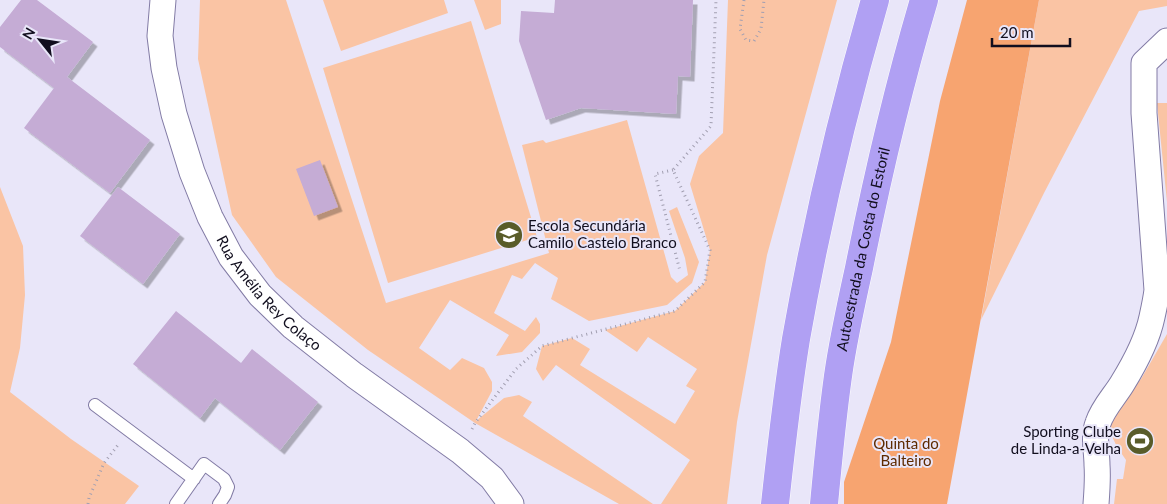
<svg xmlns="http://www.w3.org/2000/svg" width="1167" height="504" font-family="Lato,sans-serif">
  <defs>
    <filter id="shadow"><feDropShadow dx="4.5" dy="4.5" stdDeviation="0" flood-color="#0004"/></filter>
  </defs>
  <rect width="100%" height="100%" fill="#e9e6f9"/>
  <path fill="#fac4a4" d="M 200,0 L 286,0 L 386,303 L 549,253 L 522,145 L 543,140 L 546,143 L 627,120 L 671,277 L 677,283 L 688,275 L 685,258 L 669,211 L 677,207 L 699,262 L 692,283 L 667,305 L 589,321 L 551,299 L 558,278 L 535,263 L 522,279 L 512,275 L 494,313 L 525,331 L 536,317 L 540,324 L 540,333 L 522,352 L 496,356 L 509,335 L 450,300 L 419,348 L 450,370 L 462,358 L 484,368 L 492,382 L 492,391 L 476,421 L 504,398 L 519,395 L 532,402 L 523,416 L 653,504 L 619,504 L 475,423 L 368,350 L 276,277 L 232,215 L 198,59 Z
    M 323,0 L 444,0 L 448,13 L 341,51 Z
    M 474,0 L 501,0 L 501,24 L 485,30 Z
    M 728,0 L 837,0 L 767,255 L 737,422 L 727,504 L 661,504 L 690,460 L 556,365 L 543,381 L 536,369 L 542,346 L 572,338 L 590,349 L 580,365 L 675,424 L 695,391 L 686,386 L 697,369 L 648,337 L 637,352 L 605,330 L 675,311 L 705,282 L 710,250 L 690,184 L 699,156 L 723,133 Z
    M 1039,0 L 1167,0 L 1167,6 L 1139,11 L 1044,193 L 981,320 Z
    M 471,21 L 537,237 L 388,283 L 323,68 Z
    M 1157,103 L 1167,103 L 1167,202 Z
    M 0,187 L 23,246 L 25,295 L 20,348 L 10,392 L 71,439 L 139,486 L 125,504 L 0,504 Z
    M 1167,334 L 1167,504 L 1114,504 L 1117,479 L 1123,479 L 1126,460 L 1117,447 L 1111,434 L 1109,424 L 1110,414 L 1141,379 Z"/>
  <path fill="#f7a470" d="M 967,0 L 1039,0 L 947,504 L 844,504 L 844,482 L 891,342 L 940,101 Z"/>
  <path fill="#c5acd5" filter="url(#shadow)" d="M 21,0 L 37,0 L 93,42 L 67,77 L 150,140 L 110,193 L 24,128 L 54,88 L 0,47 L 0,27 Z
    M 555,0 L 693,0 L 690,77 L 678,76 L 676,114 L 581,108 L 546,120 L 519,41 L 521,11 L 554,13 Z
    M 320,160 L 338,207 L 314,216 L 296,169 Z
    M 118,187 L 180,234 L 143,284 L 80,236 Z
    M 176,311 L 241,363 L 252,349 L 318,402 L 280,450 L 215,398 L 200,418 L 133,364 Z"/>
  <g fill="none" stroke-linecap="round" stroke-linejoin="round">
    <defs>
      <path id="service" d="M 95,405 L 194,479
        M 176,504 L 204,464 L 224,479 L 228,487 L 225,495 L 219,504"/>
      <g id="minor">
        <path id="s1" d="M 163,0 L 160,36 L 164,68 L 174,114 L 192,172 L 210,217 L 231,257 L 260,295 L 293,327 L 354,375 L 460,451 L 492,478 L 511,504"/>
        <path d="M 1096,504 C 1097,491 1098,478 1097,465 C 1097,452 1093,436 1098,423 C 1103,408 1114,397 1122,384 C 1135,363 1147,341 1152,317 C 1154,308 1156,299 1157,290 L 1144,113 L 1144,63 L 1167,41"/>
      </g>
      <g id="motorway">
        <path d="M 775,504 C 781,449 787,394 796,339 C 816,225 843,111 875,0"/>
        <path id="s2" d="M 824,504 C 828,461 832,419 838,376 C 843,340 851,304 859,268 C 877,178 898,88 924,0"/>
      </g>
    </defs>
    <use href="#service" stroke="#827ba5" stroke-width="14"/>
    <use href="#minor" stroke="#827ba5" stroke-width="27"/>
    <use href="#motorway" stroke="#fff" stroke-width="29"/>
    <path stroke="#a29fb1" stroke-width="3" stroke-dasharray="1 4" stroke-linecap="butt" d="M 744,0 L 740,29 L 746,40 L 754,41 L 761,29 L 764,0
      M 673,170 L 655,174 L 680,271
      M 472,429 L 475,423 L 516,369 L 542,346 L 675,311 L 705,282 L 710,250 L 673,170 L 711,126 L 716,0
      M 88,504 L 89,498 L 104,463 L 118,445"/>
    <use href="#service" stroke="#fff" stroke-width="12"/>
    <use href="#minor" stroke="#fff" stroke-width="25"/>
    <use href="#motorway" stroke="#b0a0f3" stroke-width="28"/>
  </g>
  <defs>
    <symbol id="school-disc" viewBox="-11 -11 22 22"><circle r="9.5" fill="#595c29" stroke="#e9e6f9"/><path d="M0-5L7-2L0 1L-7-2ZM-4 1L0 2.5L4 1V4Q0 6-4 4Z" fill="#fff"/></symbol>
    <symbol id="stadium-disc" viewBox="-11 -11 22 22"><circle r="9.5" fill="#595c29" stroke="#e9e6f9"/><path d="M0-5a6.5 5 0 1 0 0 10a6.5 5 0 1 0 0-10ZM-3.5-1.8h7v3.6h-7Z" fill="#fff"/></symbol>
  </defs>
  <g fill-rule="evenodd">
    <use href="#school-disc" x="493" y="219" width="32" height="32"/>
    <use href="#stadium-disc" x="1124" y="425" width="32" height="32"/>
  </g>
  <g text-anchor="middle" stroke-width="4" stroke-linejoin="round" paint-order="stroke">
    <g font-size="15" fill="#110e1e" stroke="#e9e6f9" text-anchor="start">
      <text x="528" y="231">Escola Secundária<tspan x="528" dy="17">Camilo Castelo Branco</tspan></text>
      <text x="1121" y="437" text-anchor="end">Sporting Clube<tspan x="1121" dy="17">de Linda-a-Velha</tspan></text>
    </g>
    <g font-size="15" fill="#110e1e" stroke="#e9e6f9">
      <text dy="5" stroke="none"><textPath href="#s2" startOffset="258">Autoestrada da Costa do Estoril</textPath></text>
      <text dy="5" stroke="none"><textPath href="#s1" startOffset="322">Rua Amélia Rey Colaço</textPath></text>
    </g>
    <g font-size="15" fill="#5e2a00" stroke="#e9e6f9">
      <text x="906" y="449">Quinta do<tspan x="906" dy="17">Balteiro</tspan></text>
    </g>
  </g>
  <g transform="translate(40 40) rotate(300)" stroke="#e9e6f9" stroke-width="4" paint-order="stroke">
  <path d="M0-4L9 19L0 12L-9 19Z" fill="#110e1e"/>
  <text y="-8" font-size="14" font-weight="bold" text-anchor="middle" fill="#110e1e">N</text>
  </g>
  <path d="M992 38v8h78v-8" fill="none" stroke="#110e1e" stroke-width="2.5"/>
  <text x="1000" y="38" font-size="15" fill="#110e1e" stroke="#e9e6f9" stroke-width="4" paint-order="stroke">20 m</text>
</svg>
